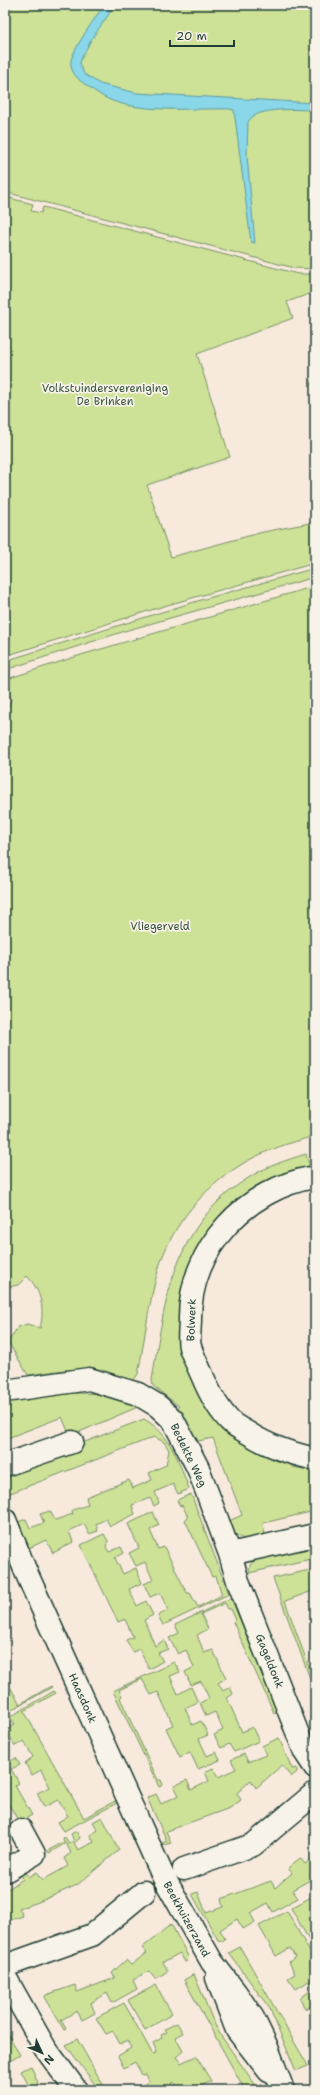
<svg xmlns="http://www.w3.org/2000/svg" width="320" height="2095" font-family="'Shantell Sans',sans-serif">
  <rect width="100%" height="100%" fill="#f7e9dc"/>
  <filter id="ink" filterUnits="userSpaceOnUse"><feTurbulence type="fractalNoise" baseFrequency=".025" numOctaves="2"/><feDisplacementMap in="SourceGraphic" scale="8" xChannelSelector="R" yChannelSelector="G"/><feConvolveMatrix kernelMatrix="1 2 1 2 8 2 1 2 1" color-interpolation-filters="sRGB"/></filter>
  <g filter="url(#ink)">
    <path fill="#cde297" stroke="#769066" d="M 5,5 L 315,5 L 315,269 L 294,268 L 5,192 Z
      M 5,197 L 33,204 L 31,211 L 41,213 L 43,207 L 298,274 L 315,274 L 315,292 L 287,302 L 293,318 L 197,354 L 230,457 L 147,485 L 171,557 L 263,532 L 315,522 L 315,563 L 164,606 L 5,656 Z
      M 315,568 L 315,577 L 128,630 L 5,670 L 5,661 L 194,602 Z
      M 315,586 L 315,1136 C 289,1143 262,1151 239,1166 C 204,1188 173,1224 160,1264 C 149,1299 145,1338 138,1374 L 133,1381 L 97,1374 L 93,1369 L 64,1370 L 28,1375 L 8,1342 L 18,1327 L 27,1324 L 40,1328 C 45,1309 41,1290 27,1276 L 18,1285 L 8,1287 L 5,1285 L 5,717 L 11,700 L 7,679 L 81,655 Z
      M 306,1154 L 311,1171 L 212,1228 L 189,1369 L 292,1464 L 292,1467 L 315,1471 L 315,1511 L 263,1523 L 265,1536 C 261,1537 256,1540 252,1540 C 242,1541 229,1532 229,1521 L 242,1515 L 213,1438 L 198,1441 L 176,1411 L 179,1406 L 153,1386 L 152,1380 C 165,1299 173,1224 250,1177 C 267,1166 287,1160 306,1154 Z
      M 74,1393 L 106,1394 L 140,1406 L 70,1436 L 62,1417 L 5,1439 L 5,1402 Z
      M 144,1419 C 171,1434 179,1462 189,1489 L 178,1494 L 173,1484 L 155,1492 L 159,1503 L 154,1506 L 150,1498 L 132,1505 L 135,1514 L 110,1526 L 106,1519 L 96,1524 L 98,1531 L 89,1534 L 84,1524 L 69,1531 L 73,1542 L 53,1553 L 46,1540 L 29,1548 L 34,1562 L 33,1563 L 18,1522 L 26,1519 L 30,1528 L 44,1523 L 40,1514 L 50,1511 L 55,1520 L 73,1514 L 72,1510 L 88,1505 L 86,1497 L 129,1480 L 133,1488 L 152,1480 L 149,1473 L 166,1465 L 169,1450 L 164,1442 L 154,1437 L 8,1494 L 5,1489 L 5,1473 Z
      M 191,1494 L 229,1594 L 163,1625 L 158,1616 L 168,1610 L 160,1593 L 150,1597 L 144,1584 L 153,1580 L 145,1562 L 136,1566 L 129,1553 L 139,1548 L 128,1524 L 153,1512 L 159,1525 L 150,1530 L 158,1549 L 164,1547 L 187,1593 L 190,1593 L 198,1607 L 222,1595 L 216,1576 L 212,1577 L 185,1520 L 188,1517 L 182,1505 L 180,1506 L 177,1500 Z
      M 104,1534 L 108,1541 L 106,1547 L 109,1552 L 121,1547 L 124,1553 L 115,1558 L 123,1574 L 136,1568 L 142,1583 L 129,1589 L 137,1606 L 146,1601 L 153,1615 L 144,1620 L 155,1646 L 164,1640 L 168,1649 L 158,1653 L 163,1661 L 149,1669 L 139,1649 L 133,1652 L 126,1640 L 133,1637 L 125,1619 L 118,1622 L 81,1545 Z
      M 315,1544 L 315,1558 L 249,1573 L 250,1565 L 257,1557 Z
      M 315,1569 L 315,1590 L 285,1601 L 315,1684 L 315,1692 L 273,1578 Z
      M 231,1598 L 286,1729 L 283,1730 L 278,1712 L 274,1713 L 233,1622 L 236,1620 L 231,1609 L 228,1609 L 225,1603 L 201,1614 L 208,1629 L 197,1635 L 204,1653 L 213,1650 L 226,1678 L 218,1683 L 223,1691 L 230,1687 L 233,1694 L 227,1698 L 242,1732 L 252,1727 L 259,1741 L 234,1752 L 229,1744 L 221,1748 L 214,1735 L 223,1730 L 215,1712 L 206,1716 L 200,1703 L 209,1698 L 201,1681 L 191,1685 L 185,1672 L 194,1667 L 186,1650 L 178,1654 L 169,1638 L 179,1633 L 175,1625 Z
      M 174,1662 L 180,1672 L 170,1676 L 178,1694 L 191,1687 L 198,1702 L 185,1708 L 192,1725 L 201,1721 L 208,1735 L 199,1739 L 207,1756 L 216,1752 L 220,1760 L 198,1769 L 190,1752 L 180,1757 L 166,1728 L 173,1725 L 158,1692 L 151,1695 L 142,1679 L 119,1690 L 122,1696 L 120,1698 L 158,1780 L 161,1780 L 163,1785 L 159,1787 L 113,1691 Z
      M 5,1678 L 20,1704 L 51,1686 L 52,1687 L 8,1712 L 5,1706 Z
      M 54,1691 L 56,1693 L 24,1711 L 84,1818 L 115,1801 L 117,1803 L 64,1831 L 58,1822 L 68,1816 L 58,1800 L 44,1807 L 37,1793 L 50,1787 L 41,1770 L 32,1775 L 25,1763 L 33,1757 L 24,1741 L 15,1746 L 6,1730 L 15,1724 L 10,1717 Z
      M 279,1738 L 292,1769 L 297,1768 L 297,1772 L 291,1777 L 282,1765 L 256,1788 L 251,1780 L 237,1793 L 241,1800 L 230,1808 L 166,1831 L 171,1843 L 163,1845 L 162,1843 L 167,1841 L 147,1798 L 156,1794 L 161,1804 L 179,1795 L 174,1786 L 187,1780 L 191,1790 L 209,1781 L 205,1772 L 213,1768 L 218,1777 L 236,1769 L 231,1760 L 244,1754 L 248,1762 L 266,1755 L 262,1746 Z
      M 16,1758 L 20,1765 L 11,1769 L 19,1783 L 15,1786 L 32,1815 L 19,1822 L 5,1798 L 7,1796 L 5,1792 L 5,1762 L 6,1764 Z
      M 102,1817 L 119,1850 L 77,1885 L 36,1903 L 19,1908 L 23,1916 L 5,1922 L 5,1891 L 23,1879 L 19,1871 L 24,1868 L 29,1877 L 37,1872 L 43,1880 L 68,1866 L 64,1858 L 71,1853 L 66,1843 L 49,1853 L 47,1851 L 64,1842 L 63,1838 L 65,1837 L 69,1843 L 74,1841 L 71,1834 L 76,1831 L 80,1838 L 74,1843 L 78,1850 L 94,1842 L 90,1835 L 98,1830 L 93,1822 Z
      M 315,1856 L 315,1889 L 310,1880 L 292,1890 L 298,1898 L 273,1912 L 268,1903 L 250,1913 L 255,1922 L 243,1929 L 237,1919 L 220,1930 L 225,1939 L 222,1941 L 218,1940 L 192,1894 L 198,1892 L 206,1913 L 223,1907 L 221,1899 L 271,1881 L 275,1888 L 292,1873 L 288,1868 L 300,1858 L 305,1864 Z
      M 315,1895 L 315,1951 L 291,1908 Z
      M 287,1911 L 315,1961 L 315,2008 L 313,2005 L 305,2009 L 300,1998 L 313,1989 L 309,1981 L 296,1989 L 288,1978 L 295,1974 L 289,1962 L 295,1957 L 290,1948 L 276,1956 L 259,1926 Z
      M 171,1924 L 188,1956 L 187,1961 L 185,1962 L 180,1953 L 163,1962 L 168,1971 L 155,1979 L 149,1971 L 133,1980 L 137,1989 L 112,2003 L 107,1993 L 91,2003 L 95,2013 L 82,2020 L 77,2011 L 61,2020 L 66,2029 L 64,2030 L 45,1997 L 46,1995 L 75,1985 L 77,1992 L 115,1978 L 112,1973 L 126,1960 L 131,1965 L 147,1953 L 142,1948 Z
      M 240,1947 L 308,2066 L 296,2071 L 270,2009 L 229,1953 Z
      M 194,1974 L 213,2021 L 221,2036 L 259,2090 L 245,2090 L 184,1980 Z
      M 156,1985 L 172,2014 L 145,2030 L 128,2000 Z
      M 124,2003 L 152,2053 L 155,2054 L 156,2050 L 153,2043 L 162,2038 L 161,2035 L 167,2032 L 165,2029 L 177,2023 L 183,2033 L 175,2037 L 183,2051 L 176,2057 L 181,2063 L 196,2056 L 211,2081 L 197,2088 L 197,2090 L 179,2090 L 176,2084 L 172,2082 L 171,2086 L 173,2090 L 136,2090 L 149,2081 L 146,2074 L 142,2075 L 135,2062 L 124,2068 L 118,2056 L 131,2048 L 127,2040 L 120,2044 L 113,2031 L 106,2034 L 96,2018 Z
      M 5,2029 L 20,2055 L 10,2061 L 7,2055 L 5,2055 Z
      M 77,2039 L 106,2090 L 99,2090 L 66,2045 Z
      M 31,2066 L 41,2090 L 31,2090 L 21,2071 Z"/>
    <path fill="#89d7e8" stroke="#5f99a0" d="M 104,5 L 115,5 L 91,40 L 81,59 L 80,64 L 84,74 L 100,84 L 137,93 L 315,103 L 315,110 C 299,110 256,106 248,122 L 247,156 L 255,243 L 251,242 L 234,110 L 230,109 C 194,108 134,114 104,97 C 97,93 92,89 86,85 C 78,80 69,71 71,60 C 75,46 95,18 104,5 Z"/>
    <g fill="none" stroke-linecap="round" stroke-linejoin="round">
      <defs>
        <path id="street" d="M 315,1177 C 246,1188 189,1249 190,1320 C 190,1328 188,1339 190,1347 C 193,1356 198,1366 202,1375 C 209,1392 219,1411 232,1423 C 237,1427 243,1430 248,1433 C 270,1447 290,1453 315,1459
          M 5,1391 L 89,1379 L 138,1394 L 158,1406 L 173,1420 L 198,1468 L 230,1554 L 238,1581 L 305,1752 L 315,1767
          M 5,1465 L 72,1442
          M 5,1520 L 26,1572 L 163,1876 L 212,1962 L 236,1993 L 253,2018 L 266,2045 L 283,2090
          M 230,1554 L 315,1535
          M 184,1869 L 253,1845 L 315,1793
          M 5,1871 L 34,1854 L 21,1830
          M 5,1966 L 92,1935 L 144,1892
          M 5,1977 L 45,2048 L 76,2090
          M 217,1978 L 237,2030 L 269,2071"/>
      </defs>
      <use href="#street" stroke="#1f3d34" stroke-width="25"/>
      <use href="#street" stroke="#f7f3e8" stroke-width="22"/>
    </g>
  </g>
  <g text-anchor="middle" stroke-width="3.5" stroke-linejoin="round" paint-order="stroke">
    <g font-size="11" fill="#395643" stroke="#f7f3e8">
      <text x="105" y="392">Volkstuindersvereniging<tspan x="105" dy="13">De Brinken</tspan></text>
      <text x="160" y="930">Vliegerveld</text>
    </g>
    <g font-size="11" fill="#1f3d34" stroke="#f7f3e8">
      <text transform="translate(191 1320) rotate(-88)" y="4">Bolwerk</text>
      <text transform="translate(189 1455) rotate(64)" y="4">Bedekte Weg</text>
      <text transform="translate(270 1661) rotate(68)" y="4">Gageldonk</text>
      <text transform="translate(83 1698) rotate(66)" y="4">Haasdonk</text>
      <text transform="translate(187 1919) rotate(61)" y="4">Beekhuizerzand</text>
    </g>
  </g>
  <rect width="320" height="2095" fill="none" stroke="#f7f3e8" stroke-width="20"/>
  <rect x="10" y="10" width="300" height="2075" fill="none" stroke="#1f3d34" stroke-width="1.5" filter="url(#ink)"/>
  <g transform="translate(42 2053) rotate(134)" stroke="#f7f3e8" stroke-width="3" paint-order="stroke">
  <path d="M0-3L7 15L0 10L-7 15Z" fill="#1f3d34"/>
  <text y="-6" font-size="11" font-weight="bold" text-anchor="middle" fill="#1f3d34">N</text>
  </g>
  <path d="M170 40v6h64v-6" fill="none" stroke="#1f3d34" stroke-width="2"/>
  <text x="176" y="40" font-size="12" fill="#1f3d34" stroke="#f7f3e8" stroke-width="3" paint-order="stroke">20 m</text>
</svg>
